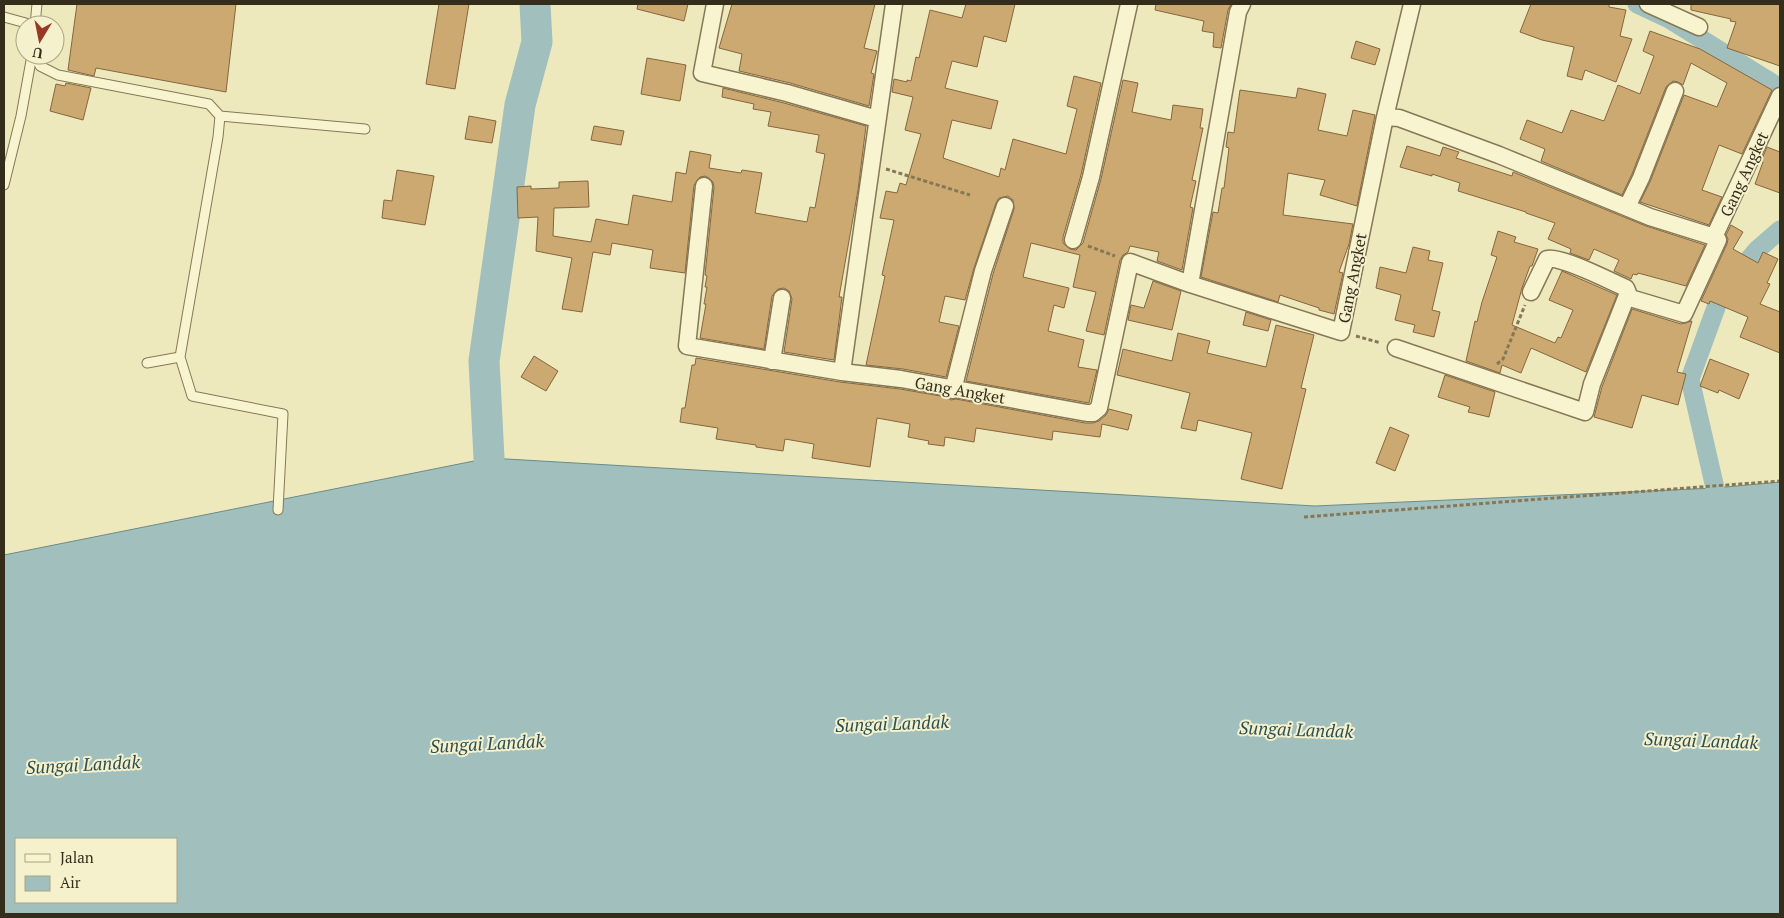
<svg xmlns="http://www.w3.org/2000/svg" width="1784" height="918" font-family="'PT Serif',serif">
  <rect width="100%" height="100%" fill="#eee8bd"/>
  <path fill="#a1bfbc" stroke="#698d8a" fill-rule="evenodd" d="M 489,458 L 1315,506 L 1715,488 L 1780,482 L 1780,914 L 4,914 L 4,555 ZM 16,839 L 176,839 L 176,902 L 16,902 Z"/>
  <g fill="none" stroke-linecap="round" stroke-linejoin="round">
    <path stroke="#a1bfbc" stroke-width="19" d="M 1637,4 L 1669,19 L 1780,88
      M 1715,488 L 1690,379 L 1722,291 L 1757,250 L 1780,230"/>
    <path stroke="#a1bfbc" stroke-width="31" d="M 489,458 L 484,361 L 520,105 L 537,42 L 535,4"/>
  </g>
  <path fill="#cda972" stroke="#86663c" d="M 77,4 L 236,4 L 226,92 L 96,68 L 94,76 L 68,70 Z
    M 439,4 L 469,4 L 455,89 L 426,84 Z
    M 638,4 L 688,4 L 684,21 L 637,9 Z
    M 732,4 L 875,4 L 864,48 L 877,51 L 871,73 L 874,74 L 869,106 L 790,83 L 739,71 L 742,54 L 719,48 Z
    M 966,4 L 1015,4 L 1006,42 L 984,36 L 977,67 L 952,61 L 945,88 L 998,101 L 991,129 L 952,120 L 943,158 L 999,177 L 1001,168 L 1005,170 L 1013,139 L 1066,154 L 1077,109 L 1067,106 L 1074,76 L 1101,83 L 1081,175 L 1063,237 L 1063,243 L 1070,249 L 1076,250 L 1083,243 L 1101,179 L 1123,80 L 1138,83 L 1132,112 L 1171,120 L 1173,105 L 1203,109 L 1200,128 L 1203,128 L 1192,180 L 1196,181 L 1190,207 L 1193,208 L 1182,270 L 1157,261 L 1159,252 L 1130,246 L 1128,252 L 1123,255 L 1120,260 L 1104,335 L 1086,331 L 1096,292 L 1073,287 L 1080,255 L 1031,243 L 1023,277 L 1069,288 L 1064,308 L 1054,305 L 1048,331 L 1084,340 L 1078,367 L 1097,370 L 1089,403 L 966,381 L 993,274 L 1014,209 L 1013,200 L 1008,196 L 999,198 L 996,203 L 974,268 L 965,300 L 945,296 L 939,322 L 959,326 L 946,377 L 903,369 L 866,365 L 885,276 L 882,275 L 894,220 L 880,218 L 886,191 L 897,193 L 900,183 L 906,185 L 921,134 L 905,130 L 913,97 L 892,92 L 894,79 L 907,82 L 907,80 L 911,81 L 916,57 L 919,58 L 930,10 L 962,18 Z
    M 1156,4 L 1231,4 L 1228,10 L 1221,48 L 1213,47 L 1214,33 L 1202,31 L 1204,21 L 1155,10 Z
    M 1531,4 L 1609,4 L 1609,7 L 1626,10 L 1620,36 L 1632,39 L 1616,82 L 1585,70 L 1582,80 L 1567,76 L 1574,47 L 1542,40 L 1520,32 Z
    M 1691,4 L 1780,4 L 1780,66 L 1727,48 L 1736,22 L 1730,21 L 1731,19 L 1691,10 Z
    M 1650,31 L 1700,49 L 1772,90 L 1742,154 L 1719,145 L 1702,190 L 1722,197 L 1709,225 L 1640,202 L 1650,182 L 1684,95 L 1717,107 L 1727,83 L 1691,63 L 1683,85 L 1678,82 L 1673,81 L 1666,87 L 1632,174 L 1622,195 L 1541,161 L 1545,149 L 1520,139 L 1527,120 L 1562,133 L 1571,110 L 1604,121 L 1618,85 L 1640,94 L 1654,56 L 1643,51 Z
    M 1356,41 L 1380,49 L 1375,65 L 1351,58 Z
    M 647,58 L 686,65 L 680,101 L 641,94 Z
    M 66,83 L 91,88 L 83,120 L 50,111 L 56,84 L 65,86 Z
    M 723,88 L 784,103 L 866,126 L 858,190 L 839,297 L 842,297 L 834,360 L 784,352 L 792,299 L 789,291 L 784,288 L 778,289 L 772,296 L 764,349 L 700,338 L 706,304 L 704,304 L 707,287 L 705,287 L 707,276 L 705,275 L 714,187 L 713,182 L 709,178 L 705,176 L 700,177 L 694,185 L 685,273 L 650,268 L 653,250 L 612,243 L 610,255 L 593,252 L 582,312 L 562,309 L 572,258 L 536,251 L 538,217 L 518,218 L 517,187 L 531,186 L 531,189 L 559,188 L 559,182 L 588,181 L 589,207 L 554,208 L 553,236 L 591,242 L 596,219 L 628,225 L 633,195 L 672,202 L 676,172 L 686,174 L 690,151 L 711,155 L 709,168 L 741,173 L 742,170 L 762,173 L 755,213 L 807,222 L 810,207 L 815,208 L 825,154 L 816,152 L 819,135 L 768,126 L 771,112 L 753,109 L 754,104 L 722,97 Z
    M 1298,88 L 1326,94 L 1318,130 L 1347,136 L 1353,110 L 1375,115 L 1357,206 L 1320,195 L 1325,180 L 1288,173 L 1283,215 L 1353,224 L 1349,244 L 1339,272 L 1343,273 L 1334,314 L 1319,310 L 1319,308 L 1280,295 L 1278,302 L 1201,277 L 1213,212 L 1218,213 L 1222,188 L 1224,188 L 1229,148 L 1226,147 L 1228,132 L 1234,133 L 1240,90 L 1296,98 Z
    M 469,116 L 496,121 L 492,143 L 465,139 Z
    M 594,126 L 624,131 L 621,145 L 591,140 Z
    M 1407,146 L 1440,156 L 1443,147 L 1459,152 L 1456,158 L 1512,176 L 1513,172 L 1646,226 L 1705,245 L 1686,286 L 1638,273 L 1637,275 L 1633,274 L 1631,279 L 1614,271 L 1619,260 L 1594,249 L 1589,260 L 1570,253 L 1571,249 L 1548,239 L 1555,223 L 1526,213 L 1526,212 L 1458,191 L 1460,183 L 1432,174 L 1432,176 L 1400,167 Z
    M 1767,147 L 1780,152 L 1780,193 L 1755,184 L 1763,162 L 1761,161 Z
    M 397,170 L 434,176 L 425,225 L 382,218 L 384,200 L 392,201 Z
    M 1731,225 L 1743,232 L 1733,249 L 1758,263 L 1763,252 L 1778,259 L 1767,283 L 1770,284 L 1760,304 L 1780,312 L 1780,353 L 1740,337 L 1748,317 L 1710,301 L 1709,304 L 1701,301 L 1727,244 L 1728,239 L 1726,235 Z
    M 1498,231 L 1516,237 L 1514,242 L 1538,249 L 1532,266 L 1530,266 L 1522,288 L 1512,325 L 1555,343 L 1558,337 L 1561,338 L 1573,310 L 1549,300 L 1562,271 L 1617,295 L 1586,372 L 1531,348 L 1521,373 L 1502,365 L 1500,373 L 1466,361 L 1475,321 L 1477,322 L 1482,302 L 1497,257 L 1491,255 Z
    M 1413,247 L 1430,251 L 1428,260 L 1443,263 L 1432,310 L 1440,312 L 1434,337 L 1413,332 L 1415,325 L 1395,320 L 1401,295 L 1376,288 L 1380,267 L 1406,273 Z
    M 1153,281 L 1181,291 L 1172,330 L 1128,320 L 1131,305 L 1144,308 Z
    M 1632,309 L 1681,324 L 1692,321 L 1677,372 L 1686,374 L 1678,405 L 1642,395 L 1632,428 L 1594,417 L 1602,387 Z
    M 1246,312 L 1271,320 L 1268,331 L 1243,325 Z
    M 1276,325 L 1314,335 L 1301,388 L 1306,389 L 1282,489 L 1241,479 L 1252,433 L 1198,420 L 1196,431 L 1181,428 L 1190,393 L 1117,375 L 1123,349 L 1172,361 L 1178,333 L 1210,341 L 1207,353 L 1266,367 Z
    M 534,356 L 558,371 L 546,391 L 521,377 Z
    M 696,358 L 840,382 L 900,389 L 946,397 L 951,400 L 956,399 L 1085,423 L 1093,423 L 1099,421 L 1106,415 L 1109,409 L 1132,415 L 1128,430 L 1102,424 L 1100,437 L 1053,431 L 1052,440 L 976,428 L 974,442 L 945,437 L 944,446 L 928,444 L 929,441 L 908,437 L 910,424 L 877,418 L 870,467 L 812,458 L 814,444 L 785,439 L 783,451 L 756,447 L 756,445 L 716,439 L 718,428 L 680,422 L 682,408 L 685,408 L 692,365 L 695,365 Z
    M 1710,359 L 1749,374 L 1739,399 L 1719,390 L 1718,393 L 1700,386 Z
    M 1445,375 L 1495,392 L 1489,417 L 1468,412 L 1470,407 L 1438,397 Z
    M 1390,427 L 1409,435 L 1395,471 L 1376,463 Z"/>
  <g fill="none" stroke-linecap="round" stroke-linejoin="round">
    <defs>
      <path id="lane" d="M 4,17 L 33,25
        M 35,25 L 37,4
        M 35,55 L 40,66 L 58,75 L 209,104 L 220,116 L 218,137 L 180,357 L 192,396 L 283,414 L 278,510
        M 220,116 L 365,129
        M 4,185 L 21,116 L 32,55
        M 147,363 L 180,357"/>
      <path id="street" d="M 715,4 L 702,73 L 787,93 L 877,119
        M 1648,4 L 1699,27
        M 1385,117 L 1412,4
        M 704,186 L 687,346 L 842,372 L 901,379 L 1087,413 L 1093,413 L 1099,408 L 1130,262 L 1190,284 L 1341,332 L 1385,117 L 1399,118 L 1499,155 L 1650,217 L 1714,237 L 1780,96
        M 1627,207 L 1641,178 L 1675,91
        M 1073,240 L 1091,177 L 1129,4
        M 1190,284 L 1238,12 L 1242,4
        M 1627,297 L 1684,314 L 1718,240 L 1714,237
        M 1396,348 L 1585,412 L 1592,384 L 1628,293 L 1626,288 C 1610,281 1562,256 1547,259 L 1531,292
        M 772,361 L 782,298
        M 842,372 L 894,4
        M 953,390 L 983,271 L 1005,206"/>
    </defs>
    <use href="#lane" stroke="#867856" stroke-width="11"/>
    <use href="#street" stroke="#867856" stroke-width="19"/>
    <path stroke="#867856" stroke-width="3" stroke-dasharray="4 2.5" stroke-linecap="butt" d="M 886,169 L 970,195
      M 1088,246 L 1115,256
      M 1356,336 L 1381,343
      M 1497,364 L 1503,359 L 1525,305
      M 1304,517 L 1780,481"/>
    <use href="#lane" stroke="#f9f4d0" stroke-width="9"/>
    <use href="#street" stroke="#f9f4d0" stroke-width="16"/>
  </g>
  <g text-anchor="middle" stroke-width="4" stroke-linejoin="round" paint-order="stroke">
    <g font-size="16" fill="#352d1b" stroke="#f6f1cd">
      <text transform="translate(1744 174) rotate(-65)" y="6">Gang Angket</text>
      <text transform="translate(1352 278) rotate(-79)" y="6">Gang Angket</text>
      <text transform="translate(960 390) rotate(10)" y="6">Gang Angket</text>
    </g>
    <g font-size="18" font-style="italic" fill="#2a5055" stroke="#f6f1cd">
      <text transform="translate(892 724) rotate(-2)" y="6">Sungai Landak</text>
      <text transform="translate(1296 730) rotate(2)" y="6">Sungai Landak</text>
      <text transform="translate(1701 741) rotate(2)" y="6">Sungai Landak</text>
      <text transform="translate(487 744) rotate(-3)" y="6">Sungai Landak</text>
      <text transform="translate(83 765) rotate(-3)" y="6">Sungai Landak</text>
    </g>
  </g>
  <rect width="1784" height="918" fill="none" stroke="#352d1b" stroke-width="10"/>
  <rect x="15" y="838" width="162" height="65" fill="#f6f1cd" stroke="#a9a386"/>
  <rect x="25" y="854" width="25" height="8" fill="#f9f4d0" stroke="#a9a386"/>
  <text x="60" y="863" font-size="15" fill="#352d1b">Jalan</text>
  <rect x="25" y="876" width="25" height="15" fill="#a1bfbc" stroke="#a9a386"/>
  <text x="60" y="888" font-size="15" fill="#352d1b">Air</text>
  <g transform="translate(40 40) rotate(190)"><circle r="24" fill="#f6f1cd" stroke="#a9a386"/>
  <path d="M0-4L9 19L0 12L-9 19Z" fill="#963925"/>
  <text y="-8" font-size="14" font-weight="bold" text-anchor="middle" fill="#352d1b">U</text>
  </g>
</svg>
